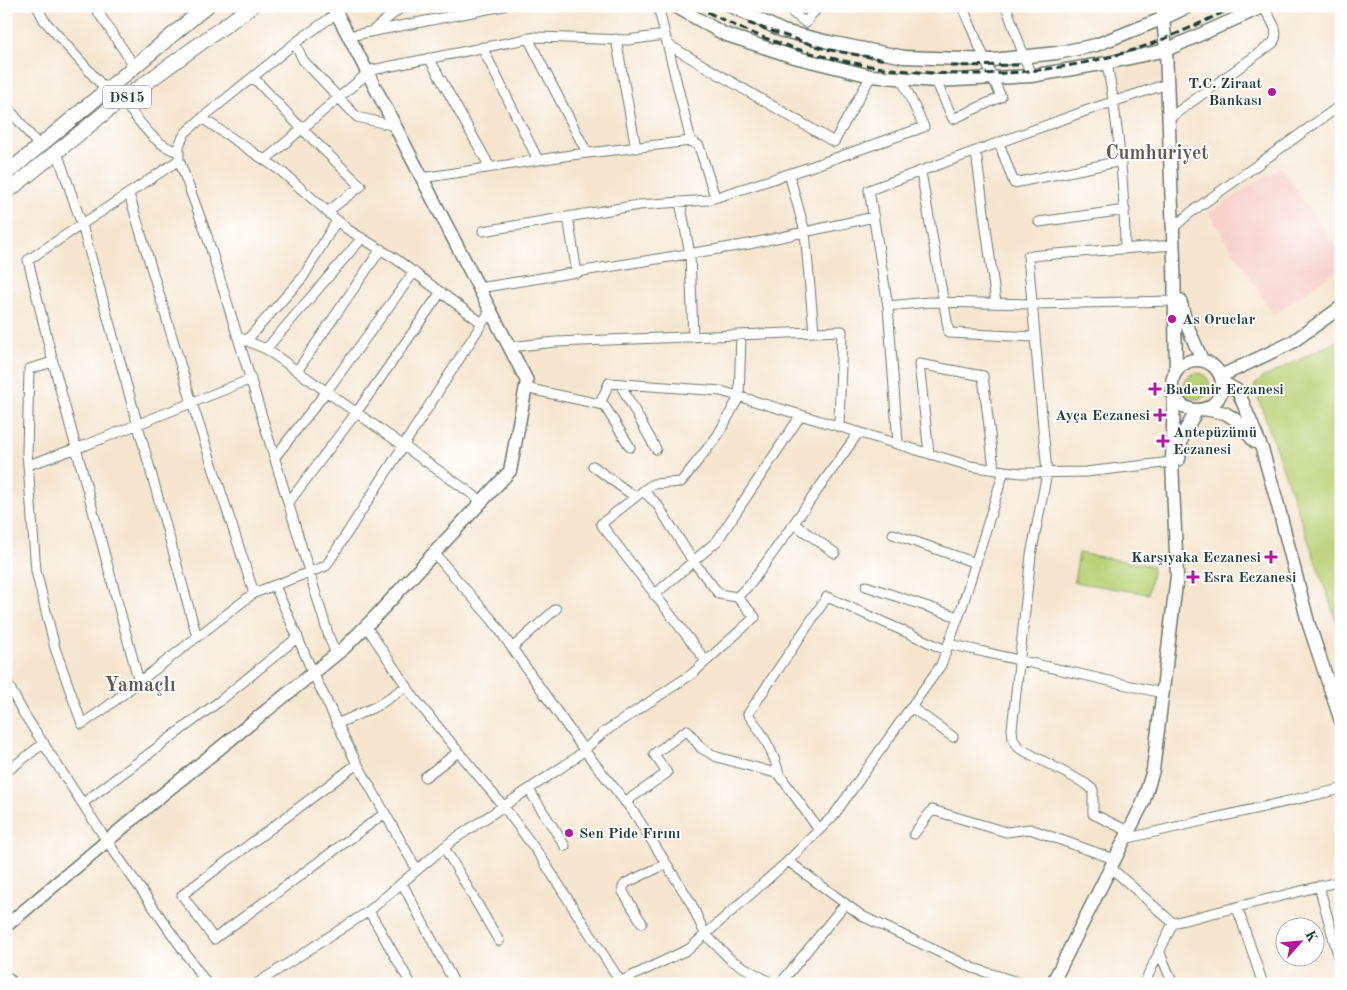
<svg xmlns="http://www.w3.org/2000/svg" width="1347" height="990" font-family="'Old Standard TT',serif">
  <rect width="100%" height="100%" fill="#fff"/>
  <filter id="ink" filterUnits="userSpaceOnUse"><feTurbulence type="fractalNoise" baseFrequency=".02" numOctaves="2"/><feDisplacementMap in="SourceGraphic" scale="10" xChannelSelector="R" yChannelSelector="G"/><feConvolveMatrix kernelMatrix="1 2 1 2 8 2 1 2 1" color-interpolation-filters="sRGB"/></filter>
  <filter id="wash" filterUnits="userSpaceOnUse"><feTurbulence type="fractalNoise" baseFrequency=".0096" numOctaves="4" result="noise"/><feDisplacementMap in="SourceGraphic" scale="20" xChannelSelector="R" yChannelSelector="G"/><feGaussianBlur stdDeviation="1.12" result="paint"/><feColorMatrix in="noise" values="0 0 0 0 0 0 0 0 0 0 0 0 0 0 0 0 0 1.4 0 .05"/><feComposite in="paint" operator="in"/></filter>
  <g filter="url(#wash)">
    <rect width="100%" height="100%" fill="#f6e6d0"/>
    <path fill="#f7d0ca" d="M 1280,167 L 1341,254 L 1341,267 L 1274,315 L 1209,213 Z"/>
    <path fill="#bad176" stroke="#6c8755" d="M 1341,339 L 1341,634 L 1254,386 L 1262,378 Z
      M1184 386a13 13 0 1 1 26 0a13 13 0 1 1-26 0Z
      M 1079,553 L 1153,566 L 1148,594 L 1074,582 Z"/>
  </g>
  <g filter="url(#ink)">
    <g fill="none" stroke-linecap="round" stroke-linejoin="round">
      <defs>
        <path id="street" d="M 37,6 L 44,20 L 107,91
          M 94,6 L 135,67
          M 784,6 L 806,23 L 810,16 L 820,6
          M 1006,6 L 1031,76
          M 372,31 L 403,6
          M 349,36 L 503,6
          M 528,38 L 587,153
          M 616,39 L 636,148
          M 295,43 L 303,60 L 357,117 L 395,126
          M 667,44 L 834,142 L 871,76
          M 482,47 L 538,160
          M 429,58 L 490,167
          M 1107,63 C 1118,125 1125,186 1125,249
          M 367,71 L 536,37 L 628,40 L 664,35
          M 253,77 L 302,129 L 361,186 L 327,212
          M 936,81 L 953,119 L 1001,97 L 962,6
          M 1167,84 L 1088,110 L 869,190 L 888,306 L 929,302 L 1032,304 L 1175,301
          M 122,100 C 139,120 153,145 179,152
          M 6,105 L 39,146
          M 202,118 L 281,171 L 347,229 L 396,259 L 482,323
          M 1168,119 L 1273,43 C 1281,30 1270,19 1263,7
          M 691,141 L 699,146 L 715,197
          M 999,143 L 1014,183 L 1121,161
          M 57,152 L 82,225 L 197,637
          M 976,152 L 996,303
          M 265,160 L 368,73
          M 921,172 L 949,333 L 1035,337
          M 789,174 L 805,232 L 814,332
          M 422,178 L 571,155 L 691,141 L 658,6
          M 129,194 L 192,403 L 254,593
          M 680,202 L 690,254 L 693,337
          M 568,217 L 577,273
          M 1039,222 L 1125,210
          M 1173,228 L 1190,213 L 1341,105
          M 483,231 L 639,205 L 708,200 L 807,168 L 924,127 L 901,78
          M 479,288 L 749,244 L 874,217
          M 888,306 L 898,443
          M 238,337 L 266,349 L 482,501
          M 246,341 L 303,277 L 337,220
          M 509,347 L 556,342 L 842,331 L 839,426
          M 266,349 L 362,238
          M 53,362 L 29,369 L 27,452 L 36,571 L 55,648 L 82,724 L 104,709 L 254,593 L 326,566 L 490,311
          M 297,371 L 381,249
          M 620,384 L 656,449
          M 525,388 L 604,405 L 630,447
          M 600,404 L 609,383 L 721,391 L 970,466 L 1004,471 L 1021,473 L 1086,472 L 1172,462
          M 929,453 L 919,364 L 983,376 L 994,469
          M 275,457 L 326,392 L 414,272
          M 28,465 L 86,445 L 251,379
          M 593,466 L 635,497
          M 643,491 L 601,524 L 706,661
          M 289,502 L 356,413 L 441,292
          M 794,524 L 835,553
          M 893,534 L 976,563
          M 434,553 L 493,621 L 584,750 L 635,814 L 691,903 L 705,934 L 731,960 L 773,984
          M 275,586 L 313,673 L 354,758 L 417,870 L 369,911
          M 866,586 L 958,617
          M 654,595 L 717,541 L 801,415
          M 737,597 L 719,594 L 693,561 L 657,504 L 643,491 L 653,484 L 681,482 L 718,435 L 739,397 L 741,335
          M 366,626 L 415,699 L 504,807 L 541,857 L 620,981
          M 949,644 L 1162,693
          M 512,648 L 556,609
          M 336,654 L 329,637 L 207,236 L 179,160 L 179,145 L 185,133 L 202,118 L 295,43 L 337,13
          M 6,681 L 24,714 L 107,841 L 207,984
          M 139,682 L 53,362 L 28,260 L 179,160
          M 911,707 L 953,737
          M 337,724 L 377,706 L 407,686
          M 357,764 L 182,895 L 214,939 L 385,813
          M 6,772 L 44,743
          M 779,774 C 774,753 761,731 748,714 L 827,597 L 946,650
          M 425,777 L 458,752
          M 529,790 L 565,846
          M 625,802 L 667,773 L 654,754 L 687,730 L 701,748 L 717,757 L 779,774 L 819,830
          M 83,803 L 221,700 L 298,637
          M 1128,831 L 1093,814 L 1093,790 L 1086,784 L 1019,748 L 1013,739 L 1012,729 L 1031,555 L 1047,473 L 1028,256 L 1174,245
          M 914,834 L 932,810 L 1006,832 L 1030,829 L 1114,859
          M 1124,839 L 1341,789
          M 444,847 L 499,941
          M 788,861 L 862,916 L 973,968 L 1023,984
          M 1110,867 L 1173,923 L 1341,881
          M 417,870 L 453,840 L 574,759 L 604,732 L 692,674 L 755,617 L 737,597 L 752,582 L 859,432
          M 402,883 L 455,984
          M 1319,886 L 1341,966
          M 1237,907 L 1263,984
          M 642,923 L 623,892 L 623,887 L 626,883 L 666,864
          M 1159,951 L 1173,984
          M 256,984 L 369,911 L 411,984
          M 615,984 L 689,949 L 788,861 L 834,815 L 941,665 L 962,607 L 1004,471
          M 780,984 L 845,904
          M 1144,984 L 1173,923"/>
        <path id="secondary" d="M 675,6 L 724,34 L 794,57 L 871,76 L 936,81 L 1031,76 L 1107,63 L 1166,50 L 1264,6
          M 731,6 L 783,31 L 829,42 L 904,57 L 992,60 L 1057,53 L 1096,45 L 1164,18 L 1189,6
          M 1162,6 L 1166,50 L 1174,260 L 1176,372
          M 1180,300 L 1186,323 L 1202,360
          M1172 385a25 25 0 1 1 50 0a25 25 0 1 1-50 0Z
          M 1221,376 L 1291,343 L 1341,307
          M 1222,382 L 1238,391 L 1262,449 L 1276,498 L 1308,622 L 1341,721
          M 1204,409 L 1225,413 L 1236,420 L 1255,442
          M 1179,459 L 1182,436 L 1197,410
          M 6,926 L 158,798 L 344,648 L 374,618 L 510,471 L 527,381 L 333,6
          M 6,978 L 12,984
          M 1052,984 L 1143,803 L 1153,770 L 1177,576 L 1172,462 L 1174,394"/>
        <path id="primary" d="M 6,174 L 207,6
          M 6,193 L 107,111 L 252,6"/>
      </defs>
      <use href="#street" stroke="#6a786b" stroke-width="11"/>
      <use href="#secondary" stroke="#6a786b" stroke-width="15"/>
      <use href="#primary" stroke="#6a786b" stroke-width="16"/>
      <use href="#street" stroke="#fff" stroke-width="9"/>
      <use href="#secondary" stroke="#fff" stroke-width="12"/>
      <use href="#primary" stroke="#fff" stroke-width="14"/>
      <path stroke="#1f3d34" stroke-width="3" stroke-dasharray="8 4" stroke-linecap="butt" d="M 697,6 C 818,76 986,92 1120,54 C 1160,43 1199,24 1236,6
        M 748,23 L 825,49 L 886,60
        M 950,66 L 1018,65"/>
    </g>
  </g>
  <g fill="#b5179e" stroke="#fff" stroke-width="2">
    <circle cx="1272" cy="92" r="5"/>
    <circle cx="1172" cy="319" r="5"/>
    <path d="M1152.5 381.5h5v5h5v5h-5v5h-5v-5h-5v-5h5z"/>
    <path d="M1157.5 407.5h5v5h5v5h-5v5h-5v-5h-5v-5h5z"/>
    <path d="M1160.5 433.5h5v5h5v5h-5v5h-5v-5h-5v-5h5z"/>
    <path d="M1268.5 549.5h5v5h5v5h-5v5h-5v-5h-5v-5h5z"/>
    <path d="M1190.5 569.5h5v5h5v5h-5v5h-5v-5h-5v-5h5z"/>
    <circle cx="569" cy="833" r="5"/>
  </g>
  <g text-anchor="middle" stroke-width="4" stroke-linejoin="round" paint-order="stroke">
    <rect fill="#fff" stroke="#627771" stroke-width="1" x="103" y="85.5" width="48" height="23" rx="4"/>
    <g font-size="14" font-weight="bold" fill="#1f3d34">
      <text x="127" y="102">D815</text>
    </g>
    <g font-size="15" font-weight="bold" fill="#1f3d34" stroke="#fff" text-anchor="start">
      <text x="1262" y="88" text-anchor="end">T.C. Ziraat<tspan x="1262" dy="17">Bankası</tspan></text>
      <text x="1182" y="324">As Oruclar</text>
      <text x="1165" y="394">Bademir Eczanesi</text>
      <text x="1150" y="420" text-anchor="end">Ayça Eczanesi</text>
      <text x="1173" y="437">Antepüzümü<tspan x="1173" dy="17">Eczanesi</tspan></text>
      <text x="1261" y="562" text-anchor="end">Karşıyaka Eczanesi</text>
      <text x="1203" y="582">Esra Eczanesi</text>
      <text x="579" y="838">Sen Pide Fırını</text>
    </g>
    <g font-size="20" font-weight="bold" fill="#645850" stroke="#fff">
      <text x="1157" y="159">Cumhuriyet</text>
      <text x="140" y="691">Yamaçlı</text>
    </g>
  </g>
  <rect width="1347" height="990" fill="none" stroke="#fff" stroke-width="25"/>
  <g transform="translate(1300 942) rotate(63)"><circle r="24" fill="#ffffff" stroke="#a5b1ae"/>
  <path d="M0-4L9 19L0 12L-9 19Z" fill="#b5179e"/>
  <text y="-8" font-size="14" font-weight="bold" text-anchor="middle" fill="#1f3d34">K</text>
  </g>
</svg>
